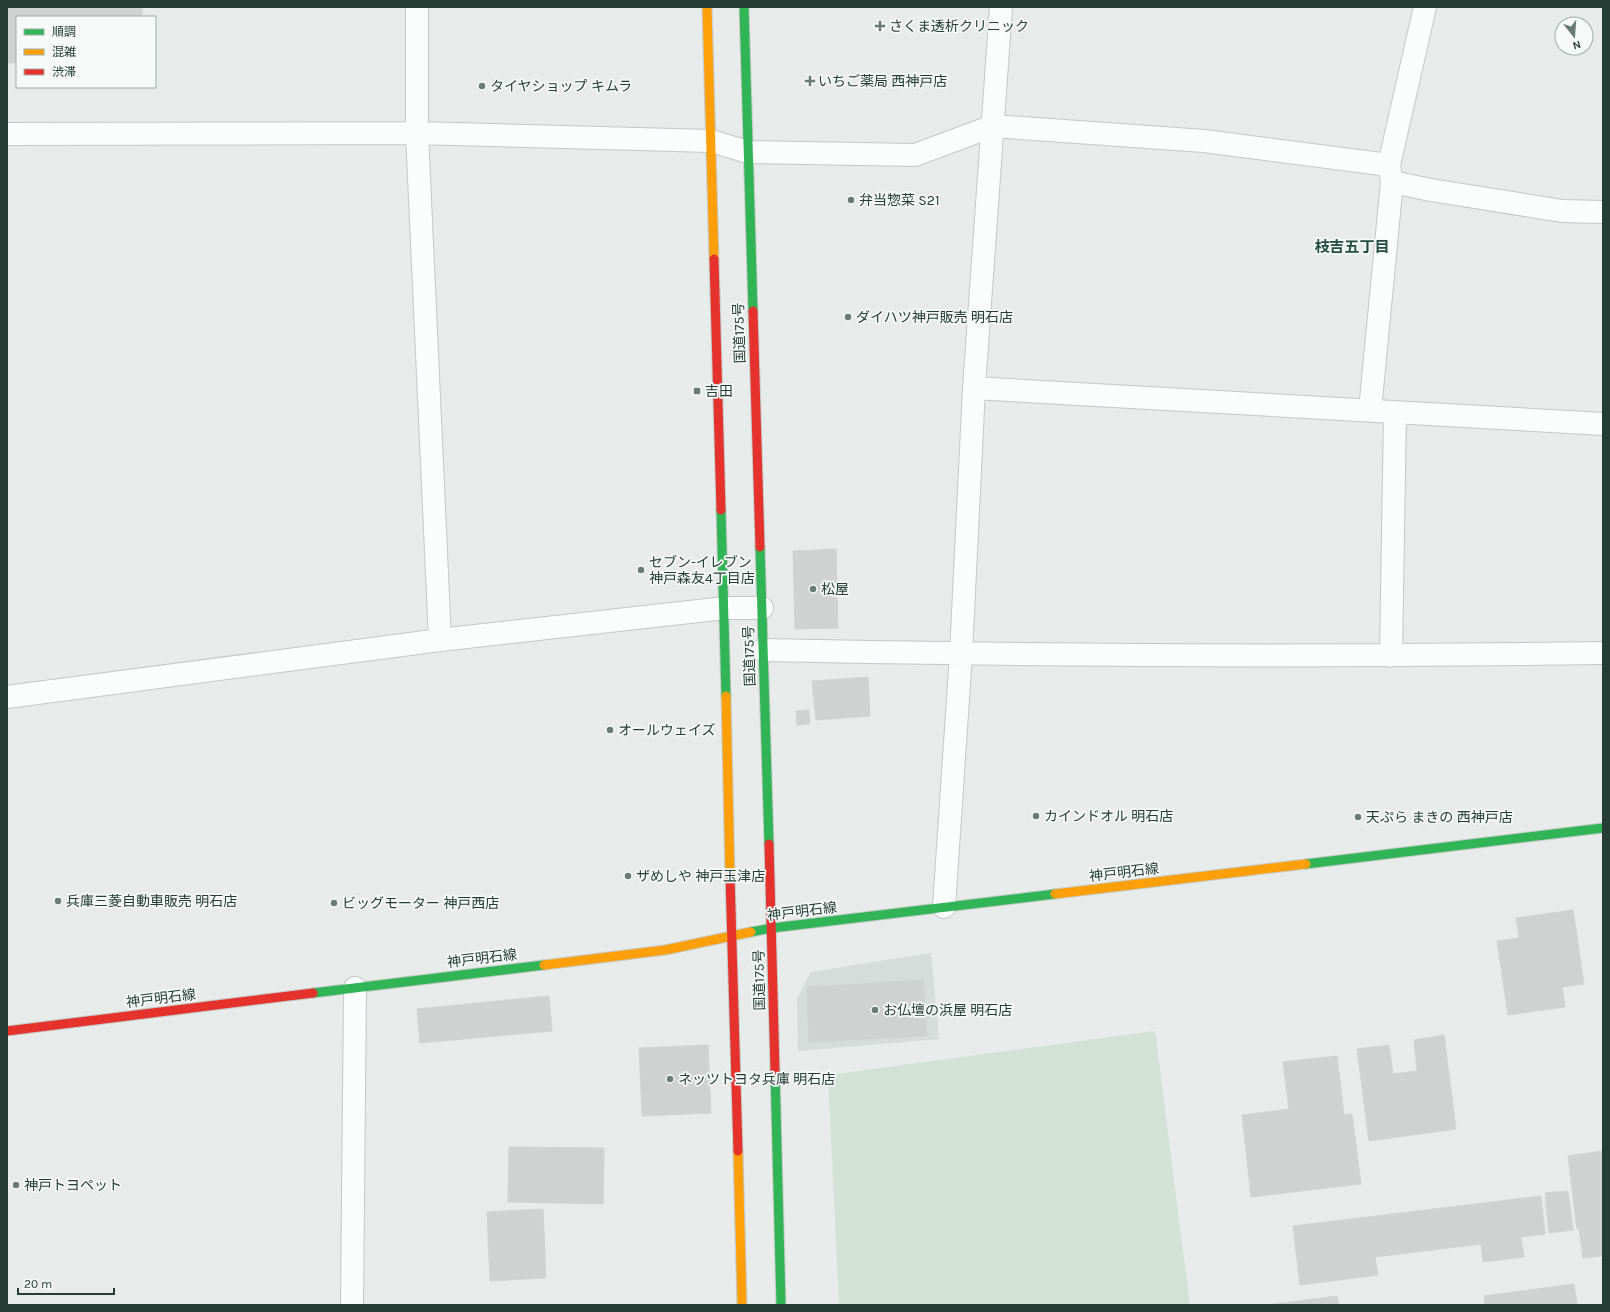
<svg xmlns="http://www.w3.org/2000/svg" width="1610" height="1312" font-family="Karla,'Noto Sans JP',sans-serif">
  <rect width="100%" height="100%" fill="#e7ebe9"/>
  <path fill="#d5dcd9" d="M 931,953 L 939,1039 L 798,1051 L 797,999 L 811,972 Z"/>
  <path fill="#d2e2d6" d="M 1155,1031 L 1190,1305 L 839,1305 L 828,1075 Z"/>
  <path fill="#ced2d0" stroke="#d0d4d2" d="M 7,7 L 142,7 L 142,17 L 17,17 L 17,63 L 7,63 Z
    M 836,549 L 838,628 L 795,629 L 793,551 Z
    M 868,677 L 870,716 L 816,720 L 812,681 Z
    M 809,710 L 810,724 L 797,725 L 796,711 Z
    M 1573,910 L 1584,984 L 1562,987 L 1565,1007 L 1508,1015 L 1497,941 L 1519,938 L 1516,918 Z
    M 923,980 L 927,1036 L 809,1042 L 807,987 Z
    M 549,996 L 552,1031 L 420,1043 L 417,1009 Z
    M 1444,1035 L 1456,1129 L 1369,1141 L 1357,1049 L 1389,1045 L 1393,1074 L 1417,1071 L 1414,1040 Z
    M 708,1045 L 711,1113 L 642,1116 L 639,1048 Z
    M 1337,1056 L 1344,1115 L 1352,1114 L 1361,1184 L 1251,1197 L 1242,1115 L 1289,1109 L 1283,1062 Z
    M 509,1147 L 604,1148 L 603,1204 L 508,1202 Z
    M 1603,1151 L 1603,1226 L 1577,1229 L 1568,1156 Z
    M 1568,1191 L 1573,1230 L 1549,1233 L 1545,1193 Z
    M 1541,1196 L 1545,1234 L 1521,1237 L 1524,1257 L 1483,1262 L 1481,1244 L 1375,1257 L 1378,1275 L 1300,1285 L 1293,1226 Z
    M 543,1209 L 546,1278 L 490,1281 L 487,1212 Z
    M 1603,1226 L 1603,1256 L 1583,1258 L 1579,1229 Z
    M 1574,1284 L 1577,1305 L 1485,1305 L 1484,1296 Z
    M 1337,1296 L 1339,1305 L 1267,1305 Z"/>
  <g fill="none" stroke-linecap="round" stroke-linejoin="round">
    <defs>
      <path id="street" d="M 417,7 L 417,133 L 440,640
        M 7,134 L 417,133 L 711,141 L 748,152 L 915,155 L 993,126 L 1204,141 L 1389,165 L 1392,182 L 1431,190 L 1562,211 L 1603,212
        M 1389,165 L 1425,7
        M 974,388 L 1603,424
        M 1370,410 L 1392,182
        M 763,650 C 1043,656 1323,657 1603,653
        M 1391,656 L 1395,412
        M 7,697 L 440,640 L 725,608 L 762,608
        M 944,907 L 961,654 L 974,388 L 1001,7
        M 352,1305 L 355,988"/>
      <path id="fast" d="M 744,7 L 753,311
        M 721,510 L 726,696
        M 760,547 L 769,844
        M 1306,864 L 1603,828
        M 751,932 L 772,928 L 1055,894
        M 313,993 L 544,965
        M 775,1071 L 781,1305"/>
      <path id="slow" d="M 707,7 L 714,259
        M 726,696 L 730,876
        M 1055,894 L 1306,864
        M 544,965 L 665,950 L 751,932
        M 738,1151 L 742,1305"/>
      <path id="jam" d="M 714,259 L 721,510
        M 753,311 L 760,547
        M 769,844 L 775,1071
        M 730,876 L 738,1151
        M 7,1031 L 313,993"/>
    </defs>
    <use href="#street" stroke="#c4c8c6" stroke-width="24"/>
    <use href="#fast" stroke="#c3cac7" stroke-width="11"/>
    <use href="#slow" stroke="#c3cac7" stroke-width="11"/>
    <use href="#jam" stroke="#c3cac7" stroke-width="11"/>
    <use href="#street" stroke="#fbfcfc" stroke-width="22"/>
    <use href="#fast" stroke="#30b455" stroke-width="9"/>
    <use href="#slow" stroke="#ff9f0a" stroke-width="9"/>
    <use href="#jam" stroke="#e5322d" stroke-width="9"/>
  </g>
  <g fill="#6a7a75" stroke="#f5f9f7" stroke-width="1.5">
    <path d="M878 20h4v4h4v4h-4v4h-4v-4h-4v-4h4z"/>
    <path d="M808 75h4v4h4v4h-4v4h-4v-4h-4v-4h4z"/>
    <circle cx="482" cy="86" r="4"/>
    <circle cx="851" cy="200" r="4"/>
    <circle cx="848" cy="317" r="4"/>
    <rect x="693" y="387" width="8" height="8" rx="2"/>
    <circle cx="641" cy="570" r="4"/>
    <circle cx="813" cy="589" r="4"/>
    <circle cx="610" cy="730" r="4"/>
    <circle cx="1036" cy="816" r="4"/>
    <circle cx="1358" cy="817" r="4"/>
    <circle cx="628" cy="876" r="4"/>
    <circle cx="58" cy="901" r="4"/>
    <circle cx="334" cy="903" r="4"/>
    <circle cx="875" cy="1010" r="4"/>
    <circle cx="670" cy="1079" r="4"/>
    <circle cx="16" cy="1185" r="4"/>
  </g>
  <g text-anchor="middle" stroke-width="3.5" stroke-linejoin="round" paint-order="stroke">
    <g font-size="14" fill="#263d36" stroke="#f5f9f7" text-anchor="start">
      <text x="889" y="31">さくま透析クリニック</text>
      <text x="818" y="86">いちご薬局 西神戸店</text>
      <text x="490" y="91">タイヤショップ キムラ</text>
      <text x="859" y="205">弁当惣菜 S21</text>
      <text x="856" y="322">ダイハツ神戸販売 明石店</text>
      <text x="705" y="396">吉田</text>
      <text x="649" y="567">セブン-イレブン<tspan x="649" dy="16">神戸森友4丁目店</tspan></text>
      <text x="821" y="594">松屋</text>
      <text x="618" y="735">オールウェイズ</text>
      <text x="1044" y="821">カインドオル 明石店</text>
      <text x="1366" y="822">天ぷら まきの 西神戸店</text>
      <text x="636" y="881">ザめしや 神戸玉津店</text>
      <text x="66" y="906">兵庫三菱自動車販売 明石店</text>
      <text x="342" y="908">ビッグモーター 神戸西店</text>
      <text x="883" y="1015">お仏壇の浜屋 明石店</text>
      <text x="678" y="1084">ネッツトヨタ兵庫 明石店</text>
      <text x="24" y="1190">神戸トヨペット</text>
    </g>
    <g font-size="14" fill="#263d36" stroke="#f5f9f7">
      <text transform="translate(739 333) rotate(-92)" y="5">国道175号</text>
      <text transform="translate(749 656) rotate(-92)" y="5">国道175号</text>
      <text transform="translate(1124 872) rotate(-7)" y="5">神戸明石線</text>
      <text transform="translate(802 911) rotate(-7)" y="5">神戸明石線</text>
      <text transform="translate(482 958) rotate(-7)" y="5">神戸明石線</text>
      <text transform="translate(759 980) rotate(-91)" y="5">国道175号</text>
      <text transform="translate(161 998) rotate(-7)" y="5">神戸明石線</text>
    </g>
    <g font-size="15" font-weight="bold" fill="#244d42" stroke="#f5f9f7">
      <text x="1352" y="252">枝吉五丁目</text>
    </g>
  </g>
  <rect width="1610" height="1312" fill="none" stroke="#263d36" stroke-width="16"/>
  <rect x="16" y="16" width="140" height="72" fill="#f5f9f7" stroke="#a2aeaa"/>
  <rect x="24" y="29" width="20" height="6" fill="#30b455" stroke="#a2aeaa"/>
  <text x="52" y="36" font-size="12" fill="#263d36">順調</text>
  <rect x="24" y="49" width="20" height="6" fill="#ff9f0a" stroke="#a2aeaa"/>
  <text x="52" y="56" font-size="12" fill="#263d36">混雑</text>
  <rect x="24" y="69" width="20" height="6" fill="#e5322d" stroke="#a2aeaa"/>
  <text x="52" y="76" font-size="12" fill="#263d36">渋滞</text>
  <g transform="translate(1574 36) rotate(163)"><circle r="19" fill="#f5f9f7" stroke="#a2aeaa"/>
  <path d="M0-3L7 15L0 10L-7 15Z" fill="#6a7a75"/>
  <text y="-6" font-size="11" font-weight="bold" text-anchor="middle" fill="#263d36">N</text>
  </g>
  <path d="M18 1288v6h96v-6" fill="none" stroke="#263d36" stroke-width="2"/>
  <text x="24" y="1288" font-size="12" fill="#263d36" stroke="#f5f9f7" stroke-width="3" paint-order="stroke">20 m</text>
</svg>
